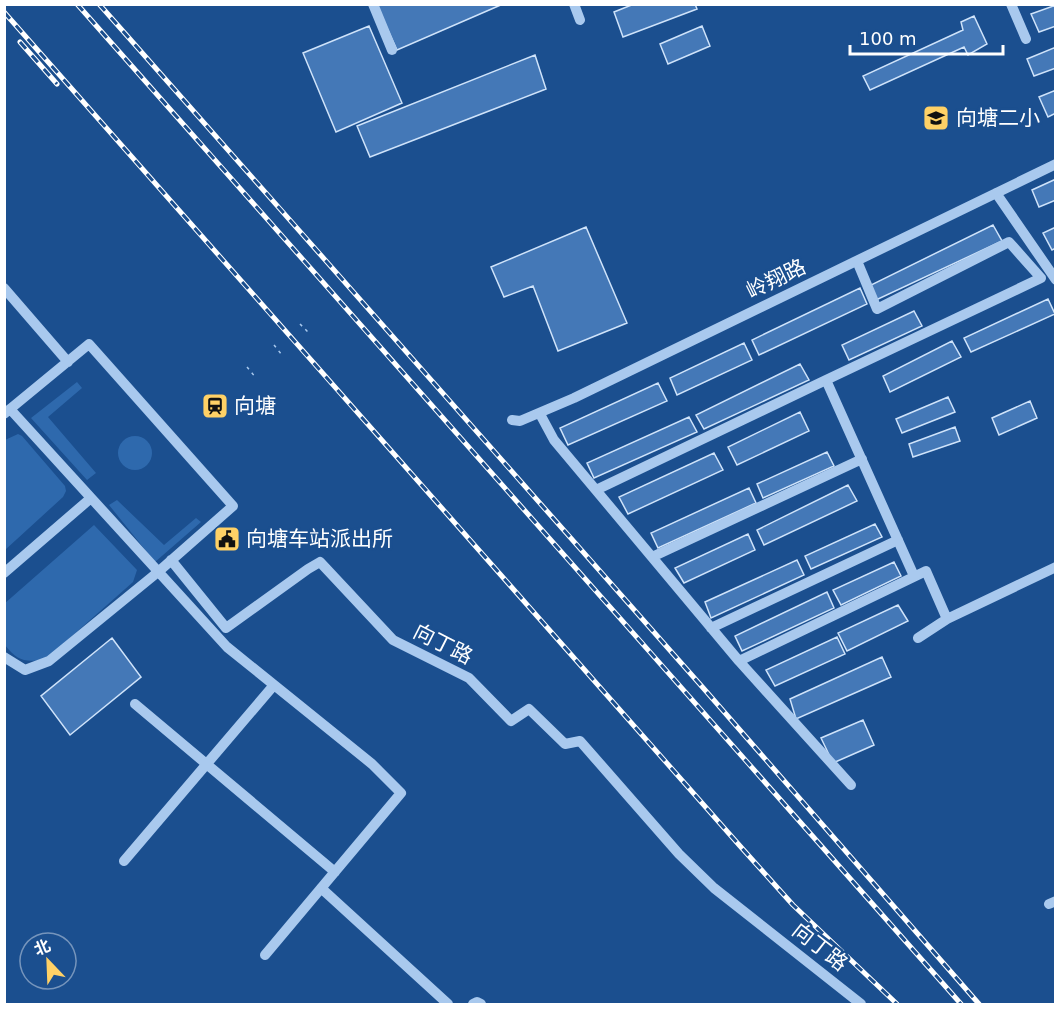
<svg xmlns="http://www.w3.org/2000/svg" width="1060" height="1009" font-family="'DejaVu Sans','Noto Sans SC',sans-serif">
  <rect width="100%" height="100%" fill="#1b4f8f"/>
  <path fill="#2e69ad" d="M 77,382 L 82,388 L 48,417 L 96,473 L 87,480 L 31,418 Z
    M 18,434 L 22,436 L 65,486 L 66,491 L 63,497 L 5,550 L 5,440 Z
    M118 453a17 17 0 1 1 34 0a17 17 0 1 1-34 0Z
    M 117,500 L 164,545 L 196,518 L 201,522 L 155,562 L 109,505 Z
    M 94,525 L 137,570 L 133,582 L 46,659 C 26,663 17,661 5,645 L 4,604 Z"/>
  <path fill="#4478b7" stroke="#cfe3fa" stroke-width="1.5" d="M 376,4 L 503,4 L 397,50 Z
    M 634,4 L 695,4 L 697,9 L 623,37 L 614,12 Z
    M 1056,5 L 1056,26 L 1039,32 L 1031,14 Z
    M 974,16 L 987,44 L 968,55 L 964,47 L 870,90 L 863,76 L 963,30 L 961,22 Z
    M 369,26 L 402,103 L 336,132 L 303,53 Z
    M 702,26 L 710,46 L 668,64 L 660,44 Z
    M 1056,47 L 1056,68 L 1034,76 L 1027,59 Z
    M 535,55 L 546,89 L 370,157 L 357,126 Z
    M 1056,90 L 1056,113 L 1048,117 L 1039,97 Z
    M 1056,179 L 1056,200 L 1039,207 L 1032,190 Z
    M 993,225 L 1002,241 L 876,300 L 869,286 Z
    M 586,227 L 627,323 L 558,351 L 533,286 L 504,297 L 491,267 Z
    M 1056,227 L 1056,248 L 1052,250 L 1043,233 Z
    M 860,288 L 867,304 L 759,355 L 752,340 Z
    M 1048,299 L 1055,314 L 971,352 L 964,338 Z
    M 914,311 L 922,326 L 849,360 L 842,345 Z
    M 952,341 L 961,357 L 890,392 L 883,376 Z
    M 744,343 L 752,360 L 677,395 L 670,378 Z
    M 800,364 L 809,380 L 704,429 L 696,415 Z
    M 658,383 L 667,401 L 568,445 L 560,428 Z
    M 948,397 L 955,412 L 902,433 L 896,419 Z
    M 1030,401 L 1037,418 L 999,435 L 992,418 Z
    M 800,412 L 809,431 L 737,465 L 728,447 Z
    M 689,417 L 697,432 L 594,478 L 587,463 Z
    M 955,427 L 960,441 L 913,457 L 909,444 Z
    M 827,452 L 834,466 L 763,498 L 757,484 Z
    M 714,453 L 723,470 L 628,514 L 619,497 Z
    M 848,485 L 857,501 L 764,545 L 757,530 Z
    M 749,488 L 756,503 L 658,548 L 651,533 Z
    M 875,524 L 882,537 L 811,569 L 805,556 Z
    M 748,534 L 755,550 L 684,583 L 675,568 Z
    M 797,560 L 804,575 L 711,618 L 705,602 Z
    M 894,562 L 901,576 L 841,605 L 833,590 Z
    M 827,592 L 834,608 L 742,651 L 735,636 Z
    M 898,605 L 908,621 L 847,651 L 838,633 Z
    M 837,637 L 845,654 L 775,686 L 766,670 Z
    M 112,638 L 141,677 L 70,735 L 41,696 Z
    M 882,657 L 891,677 L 796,719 L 790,699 Z
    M 863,720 L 874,745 L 833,763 L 821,738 Z"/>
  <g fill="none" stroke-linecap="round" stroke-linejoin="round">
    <path stroke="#a9c9ee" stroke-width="1.5" stroke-dasharray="3 4.5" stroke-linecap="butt" d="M 300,324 L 308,332
      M 274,345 L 282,355
      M 247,367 L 256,378"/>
    <path stroke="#a9c9ee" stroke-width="10" d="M 373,4 L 392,50
      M 574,4 L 580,20
      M 1011,4 L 1026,39
      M 996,193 L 1056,280
      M 4,288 L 68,362
      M 826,380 L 1041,278 L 1009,242 L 877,309 L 857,261
      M 10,409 L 227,647 L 372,764 L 401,793 L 265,955
      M 4,414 L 89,344 L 233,506 L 158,572 L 49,661 L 25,670 L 4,657
      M 540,414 L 554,440 L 739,661 L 851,785
      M 512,420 L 520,421 L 574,398 L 1056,164
      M 596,490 L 826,380 L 914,576
      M 652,557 L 862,459
      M 171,560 L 226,628 L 308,569 L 320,562 L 393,640 L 469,678 L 511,721 L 529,709 L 565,744 L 580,741 L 679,854 L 714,888 L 861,1004
      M 4,573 L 91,498
      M 711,628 L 898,540
      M 918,638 L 947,619 L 1056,567
      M 739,661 L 926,571 L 947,619
      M 135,704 L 335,872
      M 124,861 L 274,685
      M 321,888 L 448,1004
      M 1049,904 L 1056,901
      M 473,1004 L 477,1002 L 481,1004"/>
    <defs>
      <path id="rail" d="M 77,4 L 961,1004
        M 99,4 L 705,690 L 979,1004
        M 4,12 L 740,846 L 793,905 L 897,1004
        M 20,42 L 57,84"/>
    </defs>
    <use href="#rail" stroke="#fff" stroke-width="5"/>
    <use href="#rail" stroke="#1b4f8f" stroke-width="3" stroke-dasharray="9" stroke-linecap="butt"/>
  </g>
  <defs>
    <symbol id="school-square" viewBox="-11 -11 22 22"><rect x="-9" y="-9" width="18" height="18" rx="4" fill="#ffd166" stroke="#1b4f8f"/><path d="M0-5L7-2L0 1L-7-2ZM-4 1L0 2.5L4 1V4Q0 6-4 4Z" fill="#111"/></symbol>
    <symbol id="station-square" viewBox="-11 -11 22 22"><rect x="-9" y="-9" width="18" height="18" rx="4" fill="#ffd166" stroke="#1b4f8f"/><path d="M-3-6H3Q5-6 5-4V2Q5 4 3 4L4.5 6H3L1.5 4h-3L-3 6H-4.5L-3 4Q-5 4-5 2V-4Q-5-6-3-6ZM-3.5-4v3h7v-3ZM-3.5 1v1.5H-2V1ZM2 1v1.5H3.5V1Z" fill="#111"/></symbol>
    <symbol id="civic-square" viewBox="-11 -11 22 22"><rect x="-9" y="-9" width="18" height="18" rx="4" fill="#ffd166" stroke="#1b4f8f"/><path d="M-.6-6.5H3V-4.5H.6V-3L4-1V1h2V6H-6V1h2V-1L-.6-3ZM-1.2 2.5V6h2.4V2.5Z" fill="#111"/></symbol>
  </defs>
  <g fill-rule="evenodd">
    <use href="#school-square" x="921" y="103" width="30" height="30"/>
    <use href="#station-square" x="200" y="391" width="30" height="30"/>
    <use href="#civic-square" x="212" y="524" width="30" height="30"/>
  </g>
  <g text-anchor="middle" stroke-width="5" stroke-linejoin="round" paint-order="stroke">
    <g font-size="21" fill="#fff" stroke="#1b4f8f" text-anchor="start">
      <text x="956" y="125">向塘二小</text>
      <text x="234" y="413">向塘</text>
      <text x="246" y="546">向塘车站派出所</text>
    </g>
    <g font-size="21" fill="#fff" stroke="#1b4f8f">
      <text transform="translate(776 279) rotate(-26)" y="7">岭翔路</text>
      <text transform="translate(443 644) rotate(27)" y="7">向丁路</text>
      <text transform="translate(820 947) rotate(38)" y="7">向丁路</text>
    </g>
  </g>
  <rect width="1060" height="1009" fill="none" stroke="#ffffff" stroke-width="12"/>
  <g transform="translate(48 961) rotate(337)"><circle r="28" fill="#1b4f8f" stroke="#7695bc" stroke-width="1.5"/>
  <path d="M0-4.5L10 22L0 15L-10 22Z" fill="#ffd166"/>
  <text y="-9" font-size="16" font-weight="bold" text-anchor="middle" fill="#ffffff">北</text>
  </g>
  <path d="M850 45v9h153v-9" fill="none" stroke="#ffffff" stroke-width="3"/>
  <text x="859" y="45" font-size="18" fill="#ffffff" stroke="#1b4f8f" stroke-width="4.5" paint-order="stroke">100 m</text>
</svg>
